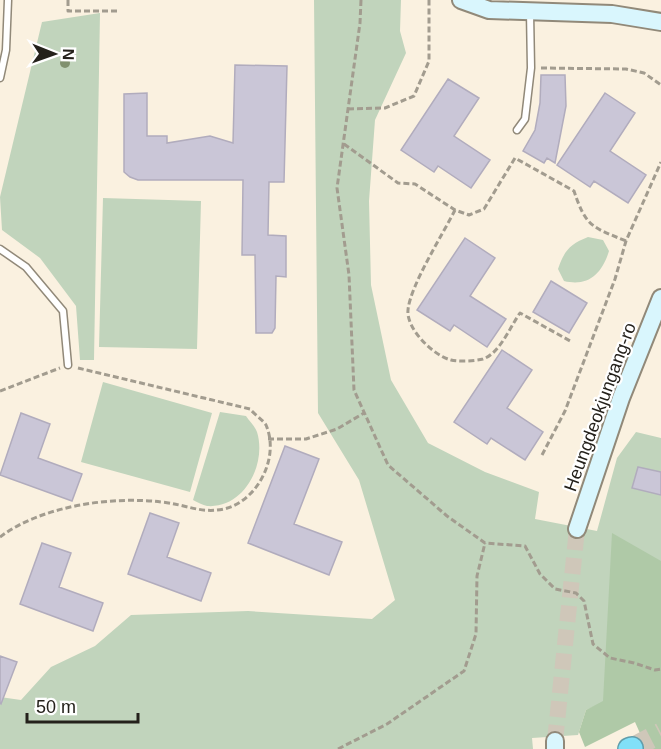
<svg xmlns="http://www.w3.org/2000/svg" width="661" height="749" font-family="Arial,sans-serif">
  <rect width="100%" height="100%" fill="#faf1e0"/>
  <path fill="#c1d4bc" d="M 314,0 L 401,0 L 400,31 L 406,53 L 375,120 L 369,201 L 371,285 L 391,380 L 428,443 L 485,472 L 539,492 L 535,519 L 597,531 L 617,458 L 636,432 L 661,438 L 661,677 L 586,710 L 578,735 L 532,738 L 533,749 L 0,749 L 0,697 L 21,700 L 51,667 L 95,646 L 131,615 L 248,611 L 372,619 L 395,600 L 359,480 L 318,413 Z
    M 100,13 L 94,360 L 80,360 L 76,306 L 40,258 L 2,230 L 0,197 L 42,22 Z
    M 103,198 L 201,201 L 197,349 L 99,347 Z
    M 588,237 L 603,240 L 609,251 C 602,274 588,287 564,281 L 558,269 C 564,251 570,244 588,237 Z
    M 103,382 L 212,413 L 190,492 L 81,462 Z
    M 220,412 L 246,416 C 249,421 255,426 257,432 C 267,464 244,509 207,506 C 203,505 197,502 193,500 Z"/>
  <path fill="#afc9a7" d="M 612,533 L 661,561 L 661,749 L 647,749 L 635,722 L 585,747 L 579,732 L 586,710 L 603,701 Z"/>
  <path fill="#cac6d7" stroke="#b1acbd" stroke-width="1.5" d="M 235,65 L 287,66 L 284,182 L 269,182 L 268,235 L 286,236 L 286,277 L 276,276 L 275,328 L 272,333 L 256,333 L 255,255 L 242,255 L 243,180 L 138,180 L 130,177 L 124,172 L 124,94 L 147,93 L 147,136 L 167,136 L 167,143 L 210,136 L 233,143 Z
    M 541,75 L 565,75 L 566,106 L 555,163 L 547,158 L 544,163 L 523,151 L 535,130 L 540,103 Z
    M 448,79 L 479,98 L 454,136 L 490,160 L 471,188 L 438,166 L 434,172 L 401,150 Z
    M 605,93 L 635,113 L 610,151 L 646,175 L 628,203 L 594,181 L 590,187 L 557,165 Z
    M 465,238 L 495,258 L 470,296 L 506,319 L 487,347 L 454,325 L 450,331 L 417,310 Z
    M 551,281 L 587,303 L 569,333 L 533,312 Z
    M 502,350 L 532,370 L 507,408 L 543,432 L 525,460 L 491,438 L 487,444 L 454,422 Z
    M 21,413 L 50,424 L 38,458 L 82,474 L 72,501 L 0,475 Z
    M 285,446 L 319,459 L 294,524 L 342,542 L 329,575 L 248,543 Z
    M 638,467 L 661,472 L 661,495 L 632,488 Z
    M 150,513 L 179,523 L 167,557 L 211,573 L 201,601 L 128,574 Z
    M 42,543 L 71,553 L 59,587 L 103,603 L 93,631 L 20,604 Z
    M 0,656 L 17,662 L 1,704 L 0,703 Z"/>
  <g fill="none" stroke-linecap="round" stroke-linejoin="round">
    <path stroke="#cfc7b9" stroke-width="16" stroke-dasharray="16 8" stroke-linecap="butt" d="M 555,741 L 577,529"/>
    <path stroke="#cfc7b9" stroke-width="21" stroke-dasharray="21 10" stroke-linecap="butt" d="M 632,748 L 661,733"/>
    <defs>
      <path id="lane" d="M 0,78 L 6,50 L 8,0
        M 517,130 L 525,119 L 531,68 L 530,12
        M 0,249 L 26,267 L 63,311 L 68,365"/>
      <path id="secondary" d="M 461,0 L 489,10 L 612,14 L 661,22
        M 577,529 L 621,398 L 661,298
        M 555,741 L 555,749"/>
      <path id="highway" d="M 629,749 L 632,748"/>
    </defs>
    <use href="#lane" stroke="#918979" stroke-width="9"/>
    <use href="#secondary" stroke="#918979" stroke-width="20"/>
    <use href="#highway" stroke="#609dab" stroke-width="24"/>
    <path stroke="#a29c8f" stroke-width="3" stroke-dasharray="6 3" stroke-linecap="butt" d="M 68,0 L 68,11 L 120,11
      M 361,0 L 360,23 L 337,188 L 349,275 L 354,390 L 388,465 L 447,516 L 485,543 L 525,546 L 540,574 L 555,589 L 576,593 L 584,601 L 593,644 L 610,658 L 634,663 L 655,670 L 661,669
      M 541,68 L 626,69 L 644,73 L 661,85
      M 348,109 L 385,108 L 414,96 L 429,61 L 429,0
      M 344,144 L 398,183 L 415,184 L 455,210 L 469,215 L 484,209 L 515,158 L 574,191 C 586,227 592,227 626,241
      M 455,210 C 443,234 410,286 408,310 C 406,329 434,356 451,360 C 458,362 475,361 483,359 C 500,353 510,327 520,313 L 572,342
      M 0,391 L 60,368
      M 268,439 L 306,439 L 337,429 L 364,413
      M 542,455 L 565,411 L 615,279 L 626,241 L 661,162
      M 0,537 C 41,506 111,496 161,502 C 185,504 200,514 224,509 C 258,501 280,457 266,425 C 263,420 254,414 250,409 L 78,368
      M 338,749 L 387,724 L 464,671 L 476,634 L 477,576 L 485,543"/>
    <use href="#lane" stroke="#fff" stroke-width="6"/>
    <use href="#secondary" stroke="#d9f6fd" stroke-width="16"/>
    <use href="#highway" stroke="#81e0f8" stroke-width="21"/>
  </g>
  <circle fill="#81916f" cx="65" cy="63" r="5"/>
  <g text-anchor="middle" stroke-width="4.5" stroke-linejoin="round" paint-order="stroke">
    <g font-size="18" fill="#24211b" stroke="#fff">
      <text transform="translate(600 407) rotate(-70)" y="6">Heungdeokjungang-ro</text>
    </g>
  </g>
  <g transform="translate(54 54) rotate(91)" stroke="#ffffff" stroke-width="4.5" paint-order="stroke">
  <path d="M0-4.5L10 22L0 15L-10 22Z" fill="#24211b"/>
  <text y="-9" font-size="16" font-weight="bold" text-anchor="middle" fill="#24211b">N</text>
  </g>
  <path d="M27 713v9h111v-9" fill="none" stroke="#24211b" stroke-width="3"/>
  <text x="36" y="713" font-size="18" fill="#24211b" stroke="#ffffff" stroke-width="4.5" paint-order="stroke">50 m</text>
</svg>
